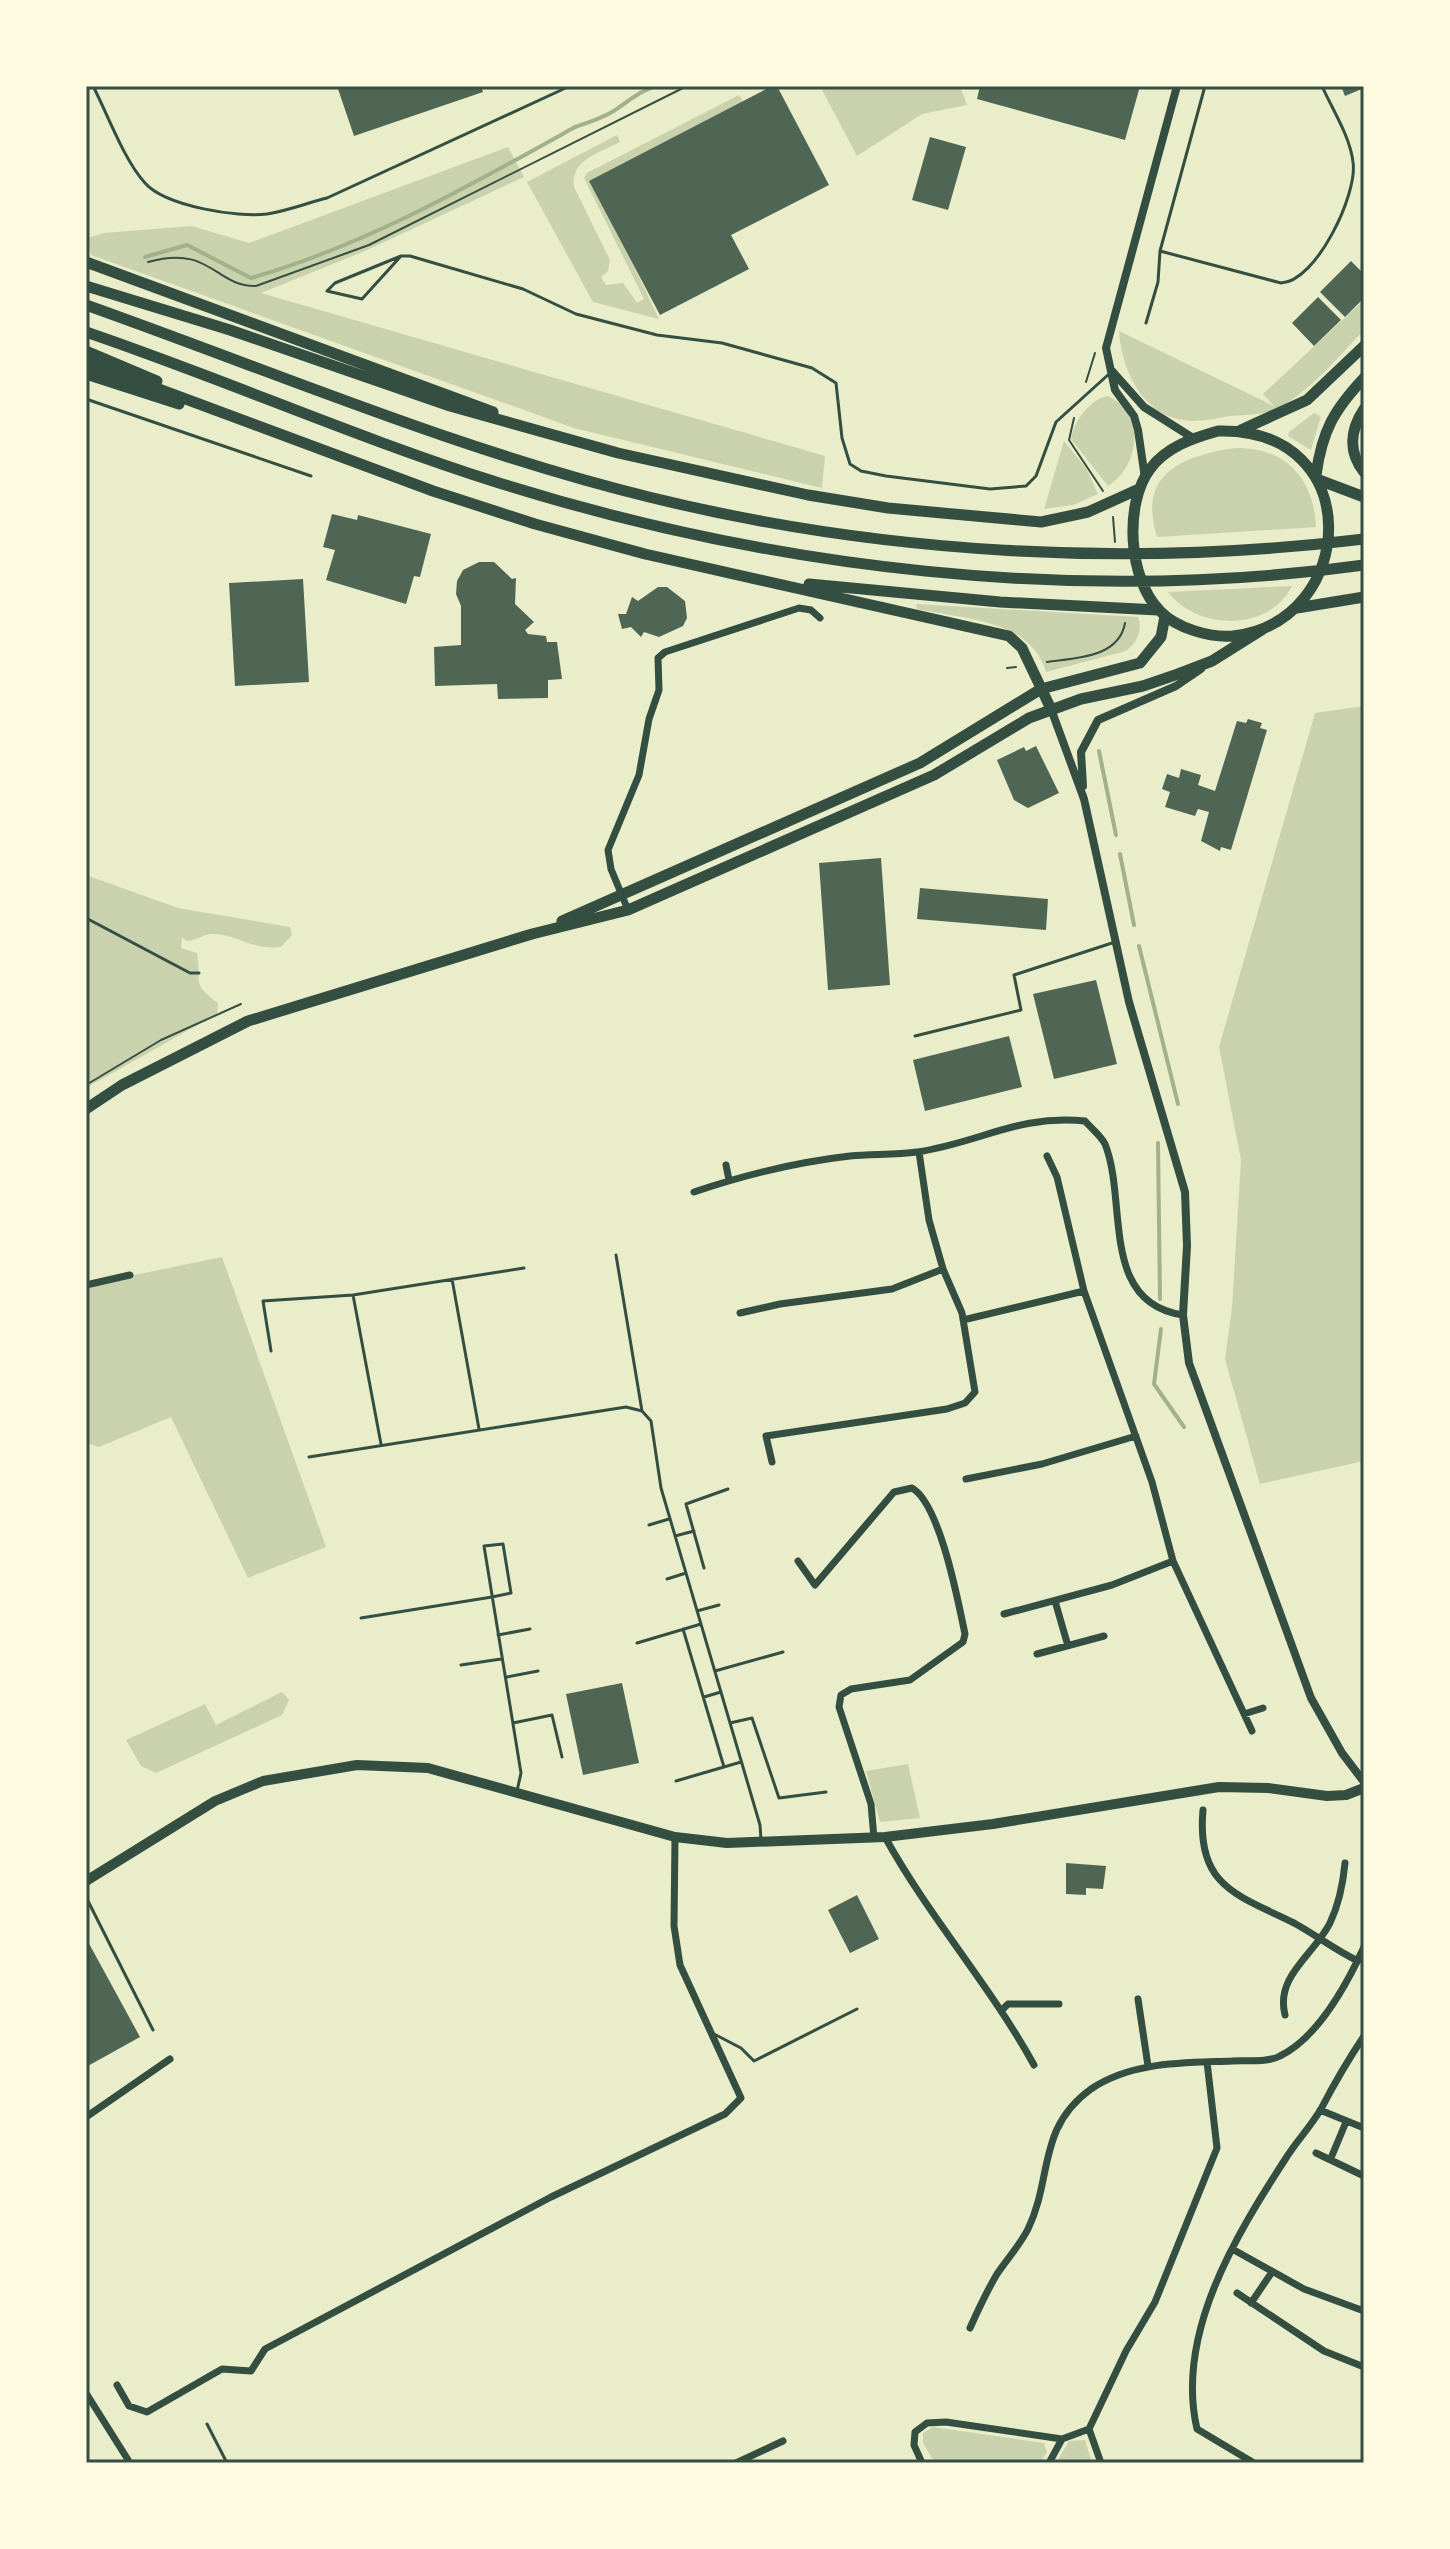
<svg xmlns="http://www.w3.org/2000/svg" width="1450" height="2549" font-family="Quicksand,sans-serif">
  <rect width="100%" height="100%" fill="#e9edc9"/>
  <path fill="#cad2ad" d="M 820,86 L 960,86 L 967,105 L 922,114 L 857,156 Z
    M 739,95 L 743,101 L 626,250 L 659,319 L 593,302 L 527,182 L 617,135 L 620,142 C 599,153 570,160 574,187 L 610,260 L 608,271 L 601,277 L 606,285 L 623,283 L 637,303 L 644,299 L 584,178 L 587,173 Z
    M 508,147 L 524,177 L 365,251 L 261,293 L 825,456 L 822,488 L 574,428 L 91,255 L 87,238 L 104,233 L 192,226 L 249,243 Z
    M 1364,300 L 1364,330 C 1339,356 1311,391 1278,408 C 1264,415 1245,415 1230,416 C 1218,418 1205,421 1193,421 C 1144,420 1122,372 1119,331 L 1274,406 L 1263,394 Z
    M 1108,396 C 1146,414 1140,466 1108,486 L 1071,439 C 1074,422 1089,399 1108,396 Z
    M 1314,413 L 1321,416 L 1311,450 L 1288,436 L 1289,432 Z
    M 1064,441 L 1086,468 L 1098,494 L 1073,505 L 1044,509 Z
    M 1235,448 C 1285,447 1314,478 1316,527 L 1157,537 C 1137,473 1183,456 1235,448 Z
    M 1292,586 C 1268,633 1197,630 1168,592 Z
    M 916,604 L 1138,617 C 1143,631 1137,642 1126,651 L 1046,672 C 1031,619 963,619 917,609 Z
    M 1364,706 L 1364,1461 L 1260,1484 L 1225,1359 L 1232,1307 L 1241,1160 L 1219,1047 L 1315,713 Z
    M 86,875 L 178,908 L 290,927 L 292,935 L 281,947 C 252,951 236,933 211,934 C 202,935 195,941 186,941 L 182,937 L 181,948 L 197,953 C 202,981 190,983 218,1003 L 217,1014 L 86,1088 Z
    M 222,1257 L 326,1547 L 248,1578 L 171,1417 L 99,1447 L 86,1443 L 86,1285 Z
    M 282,1692 L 289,1700 L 282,1715 L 156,1773 L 141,1766 L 126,1740 L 205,1704 L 216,1725 Z
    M 908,1764 L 920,1818 L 880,1822 L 866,1771 Z
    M 933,2427 L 1044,2443 L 1047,2452 L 1040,2463 L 935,2463 L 923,2443 L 923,2433 Z
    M 1085,2440 L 1092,2463 L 1056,2463 L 1069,2441 Z"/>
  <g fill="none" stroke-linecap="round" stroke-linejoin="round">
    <path stroke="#a3b18a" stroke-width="4" d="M 145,257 L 187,245 L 251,278 C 366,245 471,185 575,127 C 587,123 600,119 612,112 C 628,102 637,92 656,86
      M 1099,751 L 1116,835
      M 1120,854 L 1134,925
      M 1139,946 L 1178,1104
      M 1158,1143 L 1160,1299
      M 1161,1329 L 1154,1384 L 1184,1427"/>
  </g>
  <path fill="#4f6655" d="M 337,86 L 481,86 L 483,92 L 354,136 Z
    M 772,86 L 777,86 L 829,185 L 731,235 L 749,269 L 660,315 L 589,181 Z
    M 980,86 L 1140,86 L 1125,140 L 977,99 Z
    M 1341,86 L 1364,86 L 1364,88 L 1345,96 Z
    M 930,137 L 966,147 L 948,210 L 912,200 Z
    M 1351,261 L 1364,274 L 1364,298 L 1345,317 L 1320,292 Z
    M 1318,297 L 1341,320 L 1314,346 L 1292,323 Z
    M 332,514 L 357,520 L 358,515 L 431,534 L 420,577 L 414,576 L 406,604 L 326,580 L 335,550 L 323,547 Z
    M 479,562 L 494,562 L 512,579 L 516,578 L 515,604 L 534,622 L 525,630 L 528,634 L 546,636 L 547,642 L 557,642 L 562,679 L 548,680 L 548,698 L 498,699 L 497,684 L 435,686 L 434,647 L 461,645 L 461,606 L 456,594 L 457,581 L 463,570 Z
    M 303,579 L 309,682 L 235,686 L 229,583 Z
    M 658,587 L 667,587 L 685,601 L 687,618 L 683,626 L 659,637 L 644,632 L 641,637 L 631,627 L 622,629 L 618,614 L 626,614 L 632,597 L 638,601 Z
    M 1248,719 L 1262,723 L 1260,728 L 1267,730 L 1231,850 L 1221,847 L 1220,851 L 1201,841 L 1209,812 L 1198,809 L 1195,816 L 1165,807 L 1170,792 L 1162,789 L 1167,774 L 1179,778 L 1181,769 L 1201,775 L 1198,785 L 1215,791 L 1237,721 L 1246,723 Z
    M 1036,746 L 1059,793 L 1028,808 L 1014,800 L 997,760 L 1024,747 L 1026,751 Z
    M 881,858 L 890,985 L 828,990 L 819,863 Z
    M 920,888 L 1048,899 L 1046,930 L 917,919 Z
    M 1096,980 L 1117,1064 L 1054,1079 L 1033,994 Z
    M 1009,1036 L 1022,1087 L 925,1111 L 913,1060 Z
    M 622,1683 L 639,1763 L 583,1775 L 566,1694 Z
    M 1066,1863 L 1106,1866 L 1103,1889 L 1086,1888 L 1086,1895 L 1066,1894 Z
    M 857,1895 L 879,1939 L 850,1953 L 828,1910 Z
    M 86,1938 L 140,2037 L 86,2067 Z"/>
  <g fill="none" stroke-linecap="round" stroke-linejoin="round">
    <path stroke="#344e41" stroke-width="2" d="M 148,262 C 211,244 215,287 256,286 L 369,245 L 687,86
      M 1086,382 L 1095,353
      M 1074,418 L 1069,440 L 1103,491
      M 1113,517 L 1115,542
      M 1047,662 C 1075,658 1119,658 1125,623
      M 1007,668 L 1016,667
      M 86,1085 L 161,1040 L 241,1004"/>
    <path stroke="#344e41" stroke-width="3" d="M 93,86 C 108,115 124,160 145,183 C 165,206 238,218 267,214 C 287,211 307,203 327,198 L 570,86
      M 1160,251 L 1281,283 C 1316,282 1358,194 1353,162 C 1350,136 1332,109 1322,86
      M 401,256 L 362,299 L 327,291 L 335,283 L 401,256 L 410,256 L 523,289 L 576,314 L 657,335 L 722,343 L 812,368 L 836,383 L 842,438 L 850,464 L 861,471 L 886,476 L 990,489 L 1026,486 L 1036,476 L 1056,422 L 1109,374
      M 1146,323 L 1158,282 L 1160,251 L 1205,86
      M 86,399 L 311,476
      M 86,918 L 190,973 L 199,973
      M 915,1036 L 1021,1010 L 1014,975 L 1112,943
      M 616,1255 L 642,1411
      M 452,1279 L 479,1429
      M 353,1295 L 381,1444
      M 271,1351 L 263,1301 L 353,1295 L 524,1268
      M 309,1457 L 626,1407 L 642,1411 L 651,1421 L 661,1488 L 760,1825 L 761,1839
      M 649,1525 L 669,1519
      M 675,1536 L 694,1531
      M 704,1568 L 686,1504 L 728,1489
      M 667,1579 L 686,1573
      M 697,1611 L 719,1605
      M 361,1618 L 492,1597 L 511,1593 L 503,1544 L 484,1546 L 521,1773 L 517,1791
      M 683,1629 L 724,1767
      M 498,1635 L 530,1629
      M 637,1643 L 701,1624
      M 461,1665 L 501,1659
      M 715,1671 L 783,1652
      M 507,1677 L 538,1671
      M 704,1697 L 721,1692
      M 513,1723 L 552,1715 L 562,1757
      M 730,1723 L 752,1718 L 779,1798 L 826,1792
      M 676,1781 L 741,1762
      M 86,1897 L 153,2030
      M 714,2034 L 741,2048 L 754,2061 L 857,2009
      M 207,2424 L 227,2463"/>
    <path stroke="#344e41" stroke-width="7" d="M 628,910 L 611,869 L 608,850 L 639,775 L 649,719 L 659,690 L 658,658 L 665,652 L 799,608 L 811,610 L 820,618
      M 1047,1156 L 1057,1177 L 1084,1291 L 1152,1482 L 1173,1561 L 1252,1731
      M 726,1165 L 729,1180
      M 694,1192 C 744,1175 797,1162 850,1156 C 872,1154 895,1155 917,1152 C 979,1143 1019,1114 1085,1121 C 1091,1128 1101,1136 1105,1144 C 1128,1201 1099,1303 1183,1315
      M 86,1285 L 130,1275
      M 740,1313 L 780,1304 L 892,1289 L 943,1269
      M 963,1320 L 1084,1291
      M 772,1462 L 766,1436 L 947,1409 L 965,1403 L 975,1392 L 962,1313 L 943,1269 L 929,1220 L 919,1152
      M 966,1479 L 1042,1464 L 1136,1436
      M 798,1561 L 815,1585 L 894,1492 L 912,1488 C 940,1504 958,1601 965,1634 L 963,1642 L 910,1680 L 851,1689 L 841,1695 L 839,1707 L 871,1804 L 874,1838
      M 1055,1601 L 1068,1646
      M 1004,1614 L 1112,1585 L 1173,1561
      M 1037,1654 L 1104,1636
      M 1244,1714 L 1263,1708
      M 1203,1810 C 1196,1887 1238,1895 1294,1923 C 1316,1935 1335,1950 1358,1961
      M 885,1837 C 929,1917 990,1985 1034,2065
      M 1138,1999 L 1148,2066
      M 1001,2011 L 1008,2004 L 1059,2004
      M 1285,2015 C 1275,1976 1314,1955 1330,1923 C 1339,1904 1343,1884 1345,1863
      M 1320,2110 L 1364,2128
      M 86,2117 L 170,2059
      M 1316,2153 L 1364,2176
      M 1331,2158 L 1346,2122
      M 1234,2250 L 1304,2289 L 1364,2311
      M 1237,2293 L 1324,2351 L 1364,2367
      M 1251,2303 L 1272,2272
      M 970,2328 C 978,2310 987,2291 997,2274 C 1007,2259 1020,2245 1028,2229 C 1053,2177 1037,2128 1091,2089 C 1132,2061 1185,2063 1232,2061 C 1247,2060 1267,2063 1280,2056 C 1319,2037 1347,1984 1364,1947
      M 117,2385 L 129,2406 L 147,2412 L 222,2369 L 251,2371 L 265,2349 L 551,2197 L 725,2114 L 741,2098 L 680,1965 L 674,1926 L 675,1837
      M 86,2393 L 130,2463
      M 1089,2429 L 1101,2463
      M 736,2463 L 783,2441
      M 922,2463 L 914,2445 L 915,2432 L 927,2423 L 946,2422 L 1062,2439
      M 1049,2463 L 1062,2439 L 1089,2429 L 1126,2351 L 1155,2302 L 1217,2148 L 1207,2062
      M 1254,2463 L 1197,2429 C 1175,2334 1236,2235 1286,2158 C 1296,2142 1311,2126 1321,2109 C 1334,2084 1348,2060 1364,2036"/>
    <path stroke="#344e41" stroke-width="8" d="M 1112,371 L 1144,407 L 1193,438
      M 1145,478 L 1138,430 L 1134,416 L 1115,390 L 1106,348 L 1177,86
      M 1051,709 L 1084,799 L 1129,1002 L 1185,1192 L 1187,1246 L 1183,1315 L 1189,1363 L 1311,1698 L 1342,1753 L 1364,1782
      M 1083,786 L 1081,752 L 1098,720 L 1176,686 L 1201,669"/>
    <path stroke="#344e41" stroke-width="10" d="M 86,1881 L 215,1801 L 263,1781 L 357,1765 L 428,1768 L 675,1837 L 727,1843 L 885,1837 L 993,1824 L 1219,1787 L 1268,1788 L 1327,1796 L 1346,1795 L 1364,1788"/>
    <path stroke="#344e41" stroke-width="11" d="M 86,262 L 493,412
      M 86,286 L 230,330 L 450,406 L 618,453 L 808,495 L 888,508 L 1041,522 L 1088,512 L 1139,489
      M 86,305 C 272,371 457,450 649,497 C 880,554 1128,568 1364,539
      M 86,332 C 224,379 357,438 496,482 C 772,569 1076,605 1364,565
      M 86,351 L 157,381
      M 86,362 L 433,491 L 535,524 L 645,554 L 1009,636 L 1022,648 L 1051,709
      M 86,374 L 179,404
      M 1364,409 C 1350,430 1348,452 1364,472
      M 1241,430 L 1307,400 L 1364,346
      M 1218,431 C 1368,427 1358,622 1233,636 C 1210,638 1176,628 1160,611 C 1128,579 1124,504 1150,469 C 1166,447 1193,438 1218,431 Z
      M 1316,475 C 1322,431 1334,410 1364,378
      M 1319,480 L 1364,497
      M 809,584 L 1000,602 L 1158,610
      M 1297,608 L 1364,597
      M 562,921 L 920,763 L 1041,689 L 1140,663 L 1161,637 L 1165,616
      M 86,1109 L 122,1085 L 248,1021 L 532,934 L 628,910 L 934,775 L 1029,718 L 1081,699 L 1143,686 L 1178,674 L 1212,661 L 1263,629"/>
  </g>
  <rect width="1450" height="2549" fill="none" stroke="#fefae0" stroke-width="176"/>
  <rect x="88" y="88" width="1274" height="2373" fill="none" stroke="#344e41" stroke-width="3"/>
</svg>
